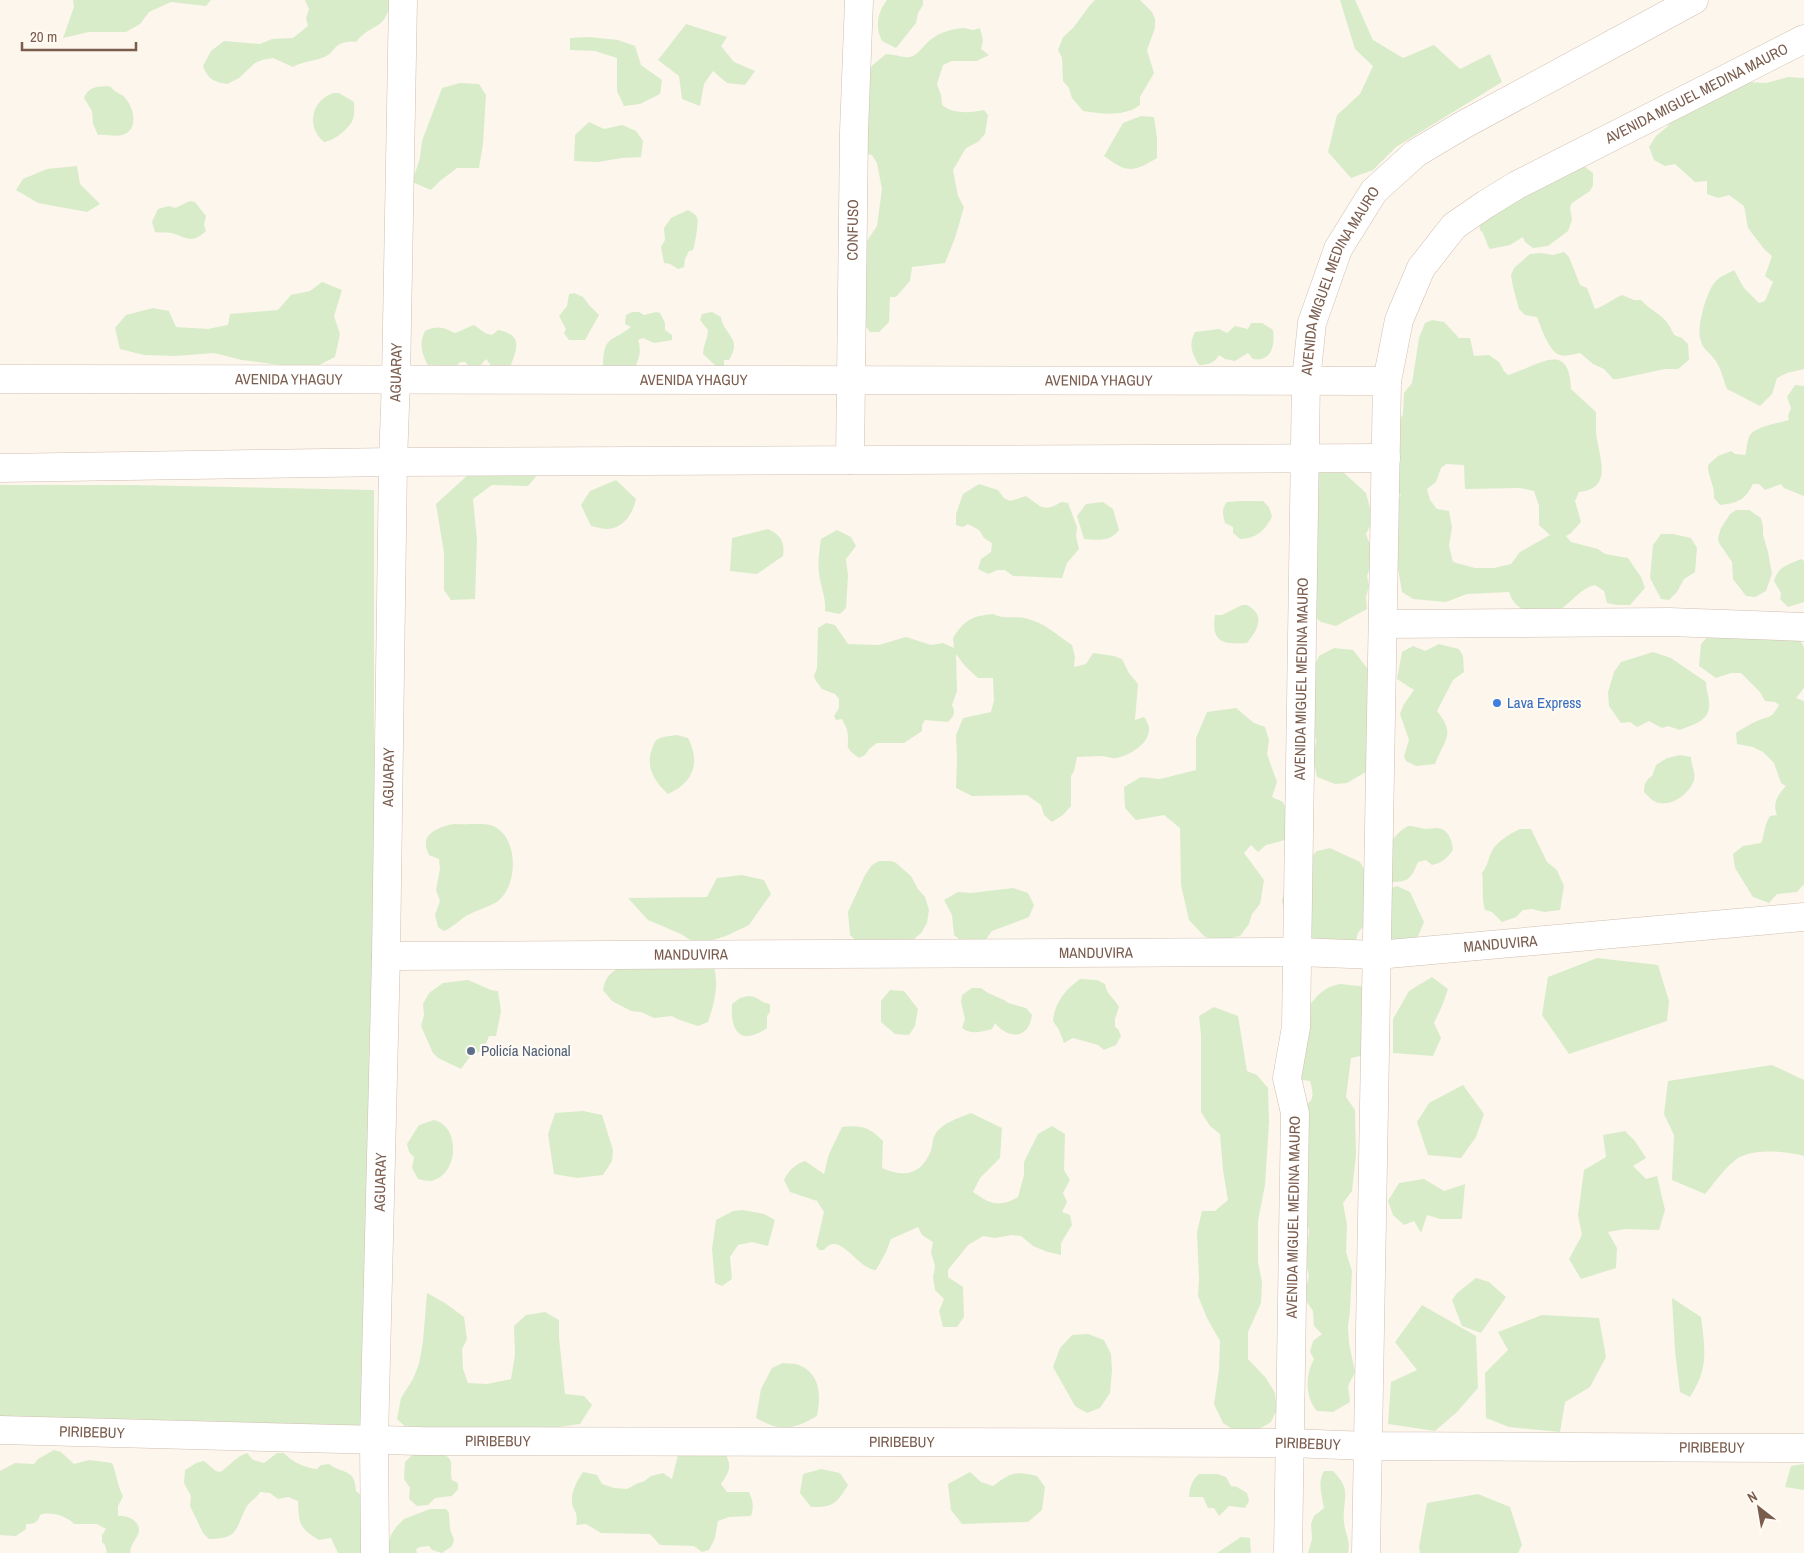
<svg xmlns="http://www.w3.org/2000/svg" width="1804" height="1553" font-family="'Archivo Narrow',sans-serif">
  <rect width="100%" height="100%" fill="#fdf6ec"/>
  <path fill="#d8ecc9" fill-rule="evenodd" d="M 73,0 L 211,0 L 206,6 L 171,2 L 149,12 L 140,24 L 126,32 L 89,32 L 63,38 L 74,7 Z
    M 305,0 L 390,0 C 387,31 372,22 356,42 C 351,41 345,42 340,44 C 335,46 333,52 328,55 C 317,62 304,60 293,67 L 273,58 L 262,60 L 255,63 L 239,78 L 227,84 C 214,82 208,79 203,66 L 211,51 L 224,41 L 260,44 L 272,39 L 293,38 L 308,26 L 306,18 L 309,9 Z
    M 887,0 L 923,0 L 923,5 L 918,13 L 916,23 L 896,48 L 882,41 C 875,27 877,13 887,0 Z
    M 1095,0 L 1140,0 L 1152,12 L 1155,19 L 1155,28 L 1147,50 L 1154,73 L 1140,97 L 1140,105 C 1124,117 1102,114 1083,111 L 1072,98 L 1069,88 L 1063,81 L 1062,58 L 1058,50 L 1063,37 L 1073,28 L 1090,5 Z
    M 1340,0 L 1355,0 L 1373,40 L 1403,58 L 1434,45 L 1460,69 L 1490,54 L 1502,82 L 1396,147 L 1373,170 L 1351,178 L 1328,152 L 1337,115 L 1360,94 L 1373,66 L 1355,49 Z
    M 686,24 L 727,37 L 721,46 L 734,62 L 755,71 L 745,85 L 727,83 L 713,71 L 704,84 L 700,106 L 682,99 L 679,76 L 658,60 Z
    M 964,28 L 973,30 L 980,28 L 983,40 L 981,49 L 989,55 L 977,61 L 952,61 L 943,65 L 937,84 L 941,95 L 942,105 C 952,114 971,113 984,110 L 988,115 L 985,134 L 978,142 L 966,148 L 953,170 L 958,196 L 964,207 L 955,238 L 945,263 L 912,267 L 910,281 L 896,297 L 890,297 L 889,322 L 879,332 L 870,332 L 860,319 L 865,244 L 877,226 L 882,189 L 877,163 L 872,155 L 867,154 L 868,69 L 886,54 C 892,54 905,58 910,57 C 916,56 921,49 925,45 C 936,33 949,29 964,28 Z
    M 589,37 L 618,40 L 635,46 L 641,65 L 662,80 L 660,94 L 640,104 L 624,106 L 617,91 L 617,58 L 595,51 L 570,50 L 570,38 Z
    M 1788,77 L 1804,78 L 1804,369 L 1787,373 L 1777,378 L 1772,394 L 1760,406 L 1727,389 C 1723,379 1721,368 1715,360 C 1709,351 1703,351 1700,338 C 1697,326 1707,288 1717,280 C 1721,276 1729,273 1734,270 L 1744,288 L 1759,303 L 1765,301 L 1773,282 L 1765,276 L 1772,256 L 1764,249 L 1748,228 L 1744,206 L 1729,195 L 1718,198 L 1707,194 L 1707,181 L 1695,182 L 1675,164 L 1665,166 L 1654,160 L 1649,147 L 1656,136 L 1667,127 L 1671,121 L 1750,82 L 1766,83 Z
    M 460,83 L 479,84 L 486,95 L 483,144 L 479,168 L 457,168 L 440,181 L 431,190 L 412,182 L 420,158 L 422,141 L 442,88 Z
    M 108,86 L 111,87 C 116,94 122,93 126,99 C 134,108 139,131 122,135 C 114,137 106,134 98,135 L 93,124 L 92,111 L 84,98 C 89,86 97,87 108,86 Z
    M 333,93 L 339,93 L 354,102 C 354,107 355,114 353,119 C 350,128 334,141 324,142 C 306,127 311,101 333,93 Z
    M 1141,116 L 1154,117 L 1157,138 L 1157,158 C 1132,173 1127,173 1104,156 L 1123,123 Z
    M 589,122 L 604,129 L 622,125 L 636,131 L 643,141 L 641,157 L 622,158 L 598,162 L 574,161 L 575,135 Z
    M 1580,163 L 1593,173 L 1593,185 L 1590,191 L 1572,203 L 1570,207 L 1572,220 L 1568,231 L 1548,246 L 1533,248 L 1525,242 L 1523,237 L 1510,245 L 1490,249 C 1486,244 1485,234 1480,230 L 1479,223 Z
    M 77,166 L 80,184 L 100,204 L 87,212 L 38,203 L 16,190 L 23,179 L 47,169 Z
    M 190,201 L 195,202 L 206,216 L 204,225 L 206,231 C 192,244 187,238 172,233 C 166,232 161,233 155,232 L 152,222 L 158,209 L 169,206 L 175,208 Z
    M 688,210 C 691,212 696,214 697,218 C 699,221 695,245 693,250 L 689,251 L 685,259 L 684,267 L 678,269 L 670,264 L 664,263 L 661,247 L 665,240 L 664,228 L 671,218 Z
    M 1564,252 L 1569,257 L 1580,285 L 1587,288 L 1595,309 C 1605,306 1612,299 1622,295 L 1634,300 L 1641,300 C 1656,316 1664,312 1674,335 L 1682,338 L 1688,344 L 1689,360 L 1678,369 L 1665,369 L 1618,379 L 1613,379 L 1604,369 L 1593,364 L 1580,353 C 1574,354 1566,357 1560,355 C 1549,352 1541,327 1537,317 L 1525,315 L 1519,309 L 1513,287 L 1511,275 L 1514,268 L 1530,254 L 1541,253 L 1553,255 Z
    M 322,282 L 342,290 L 334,316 L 340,334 L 335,357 L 311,369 L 242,360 L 214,353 L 175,356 L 144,355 L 120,349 L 115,328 L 126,315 L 153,308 L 169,311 L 176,327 L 208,329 L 228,325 L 230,314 L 278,310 L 291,295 L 310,291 Z
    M 574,293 L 583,297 L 589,305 L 599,315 L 585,340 L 569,340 L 564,333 L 566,329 L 559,316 L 567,306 L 569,294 Z
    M 632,312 L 639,312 L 644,315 L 656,312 L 660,313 L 665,323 L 665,330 L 672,335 L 672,340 L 654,343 L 643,338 L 638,340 C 642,351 639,361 633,371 L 610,372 L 603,366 C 604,335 610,343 631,327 L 625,324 L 626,315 Z
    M 712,312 L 721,317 C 724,336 743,337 729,360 L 724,360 L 724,366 L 716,366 L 703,354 C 703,346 708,338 708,330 L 700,320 L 702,314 Z
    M 1432,320 L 1444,322 L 1459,338 L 1470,338 L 1474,356 L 1489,355 L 1499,362 L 1504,371 L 1508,375 C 1539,366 1569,339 1571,389 L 1596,412 C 1596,419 1596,426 1596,432 C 1598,456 1615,488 1579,492 L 1575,501 L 1581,522 L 1570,534 L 1566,536 L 1571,542 L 1598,549 L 1605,554 L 1628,558 L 1641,577 L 1645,588 L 1630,605 L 1617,605 L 1607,603 L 1604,591 L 1595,585 C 1572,591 1569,614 1541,614 C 1534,614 1529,614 1523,610 C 1515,604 1512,601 1509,592 L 1467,594 L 1446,602 L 1413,599 L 1402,592 C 1398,566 1387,519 1401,495 L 1393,490 L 1390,439 L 1403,414 L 1404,393 L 1412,383 L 1419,338 L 1425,323 ZM 1446,464 L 1464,465 L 1465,489 L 1520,488 L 1534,491 L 1539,506 L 1539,525 L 1550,535 L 1520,552 L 1511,564 L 1494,568 L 1475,568 L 1453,562 L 1449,546 L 1452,527 L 1449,511 L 1437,509 L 1430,500 L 1427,489 L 1436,482 L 1441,468 Z
    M 1251,323 L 1262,323 L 1273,330 C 1275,345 1272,362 1253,359 L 1248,353 L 1235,361 L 1225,359 L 1219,355 C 1215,363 1208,365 1199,365 C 1192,353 1188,345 1195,332 L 1219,329 L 1227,333 L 1235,326 L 1248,329 Z
    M 474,325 L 485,333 L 492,335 L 498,330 C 522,335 518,346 511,365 L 494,369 L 486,359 L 480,366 L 472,369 L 465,362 L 460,362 L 455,368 L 432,373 C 424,358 417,347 425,331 C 437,325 443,327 455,333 Z
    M 1795,385 L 1804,386 L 1804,496 L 1784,488 L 1781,484 L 1765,490 L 1759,484 L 1753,484 C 1745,500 1738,503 1720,505 L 1714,498 C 1715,485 1708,478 1708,465 L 1718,456 L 1731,451 L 1735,454 L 1745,455 C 1747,450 1747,440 1750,435 C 1755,427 1779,423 1789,420 L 1788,416 L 1791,408 L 1787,397 Z
    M 1327,469 L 1343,472 L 1366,493 L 1373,520 L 1366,534 L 1371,547 L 1371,564 L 1367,576 L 1369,586 L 1366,597 L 1367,609 L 1336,626 L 1321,622 L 1311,613 L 1304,480 Z
    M 470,473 L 539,473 L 528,486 L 492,485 L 473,499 L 477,539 L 475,599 L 451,600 L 444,590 L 444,553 L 436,504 Z
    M 616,480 L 636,499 C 633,513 624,528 608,529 C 603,529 596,527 591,526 L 581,505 L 590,491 Z
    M 979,484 L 998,490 L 1004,498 L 1010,501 L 1026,496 C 1042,507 1043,513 1061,502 L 1068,503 L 1077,527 L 1076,536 L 1079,549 L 1067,563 L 1062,578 L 1013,576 L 1005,570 L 998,570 L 988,574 L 978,569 L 981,559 L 991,552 L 992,543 L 984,538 L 979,530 L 968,524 L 963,527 L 956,525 L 956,514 L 963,494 Z
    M 0,485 L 132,485 L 374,490 L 374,1440 L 0,1440 Z
    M 1241,501 L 1263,501 L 1269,507 L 1272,517 C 1265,530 1256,539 1240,539 L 1233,533 L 1233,527 L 1225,523 C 1223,516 1221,509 1227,502 Z
    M 1103,502 L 1113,509 L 1119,530 C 1110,542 1098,540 1084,539 L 1077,516 L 1086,504 Z
    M 1736,510 L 1749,510 L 1761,518 L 1763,527 L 1763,535 L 1768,552 L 1772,574 L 1766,591 L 1755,597 L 1746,596 L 1733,579 L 1732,562 L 1719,543 L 1718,538 L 1721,528 L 1730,514 Z
    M 768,529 C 781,535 785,542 783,556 L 757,574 L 730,571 L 732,538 Z
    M 837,530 L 851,537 L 856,546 L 846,559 L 848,576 L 846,608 L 840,614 L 825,611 C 826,599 822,591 820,579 C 817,566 819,552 821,539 Z
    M 1661,534 L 1673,534 L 1691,538 L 1697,548 L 1695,572 L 1684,579 L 1677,592 L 1669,600 L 1661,599 L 1650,578 L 1653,545 Z
    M 1801,559 L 1804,561 L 1804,602 L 1788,607 L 1780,599 L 1781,593 L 1774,581 C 1778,566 1788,565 1801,559 Z
    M 1242,605 L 1247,605 C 1266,615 1258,630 1247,643 C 1222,645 1211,642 1215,615 L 1222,615 Z
    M 993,614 C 1004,620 1017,615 1028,619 C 1045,623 1058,636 1072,645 L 1075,657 L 1074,667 L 1086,664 L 1093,653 L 1114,656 L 1122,659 L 1129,673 L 1138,684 L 1135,720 L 1144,717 C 1146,720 1149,725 1149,728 C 1150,744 1129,756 1116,758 C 1111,759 1106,756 1100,756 C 1093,756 1084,757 1077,757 L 1074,771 L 1071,776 L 1071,806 L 1063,815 L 1052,822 L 1044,815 L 1041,805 L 1027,795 L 972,796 L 956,788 L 957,760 L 956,735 L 963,718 L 991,712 L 994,700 L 993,678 L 978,678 L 965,666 L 956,654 L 957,691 L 952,705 C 956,713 954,716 948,722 L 925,720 L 922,725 L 922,731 L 904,743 L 877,743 L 869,749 L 865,755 L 859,758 C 841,745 851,747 847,730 C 846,726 843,722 842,719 L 836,720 L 834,716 L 839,708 L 839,699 L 835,694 L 822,689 L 816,681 L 814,676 L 817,668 L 818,628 L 826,623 L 835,625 L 848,644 L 879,645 L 906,637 L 931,645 L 943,643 L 954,648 L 953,638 C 964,620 972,616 993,614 Z
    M 1711,633 L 1800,640 L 1804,647 L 1804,688 L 1796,698 L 1804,701 L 1804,884 L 1797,892 L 1777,894 L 1769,903 L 1753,897 L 1735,868 L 1733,854 L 1743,846 L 1761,843 C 1765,834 1764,825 1770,816 L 1777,815 C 1772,802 1778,795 1786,786 L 1781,783 L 1774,763 L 1763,752 L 1753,747 L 1737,744 L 1736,733 C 1742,729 1750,724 1757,721 C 1771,715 1770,720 1779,705 L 1775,702 L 1765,701 L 1760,692 L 1741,673 L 1731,673 L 1716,678 L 1699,666 L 1701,644 Z
    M 1439,644 L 1459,649 L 1463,656 L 1464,672 L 1453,680 L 1437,711 C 1456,735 1445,738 1435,764 L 1416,766 L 1406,761 L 1404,756 L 1409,740 L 1400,714 L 1404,704 L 1414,690 L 1397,679 L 1402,652 L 1413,646 L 1425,651 Z
    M 1334,648 L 1353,650 L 1382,687 L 1381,763 L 1347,783 L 1335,784 L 1317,777 L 1313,757 L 1316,741 L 1313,727 L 1313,669 L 1319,656 Z
    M 1653,652 L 1671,658 L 1706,682 C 1706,690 1709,696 1709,702 C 1711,721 1694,724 1680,730 L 1668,726 L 1662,728 L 1649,721 L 1637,727 L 1630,722 L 1621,723 L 1609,706 L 1608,692 L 1614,672 L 1621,662 Z
    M 1236,708 L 1254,723 L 1265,727 L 1269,740 L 1267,754 L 1277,782 L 1272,797 L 1283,802 L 1291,821 L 1285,840 L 1266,845 L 1258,852 L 1251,845 L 1244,853 L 1264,880 L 1260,904 L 1252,914 L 1249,924 L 1240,936 L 1216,941 L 1204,936 L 1189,920 L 1181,885 L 1180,828 L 1164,815 L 1136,820 L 1125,808 L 1124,787 L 1141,777 L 1160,779 L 1196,770 L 1196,738 L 1207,712 Z
    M 677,735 L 688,738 C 701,763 693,783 668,794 C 655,782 645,768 652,749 C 654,745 654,741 658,739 C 663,736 672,736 677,735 Z
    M 1680,755 L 1691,757 C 1691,766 1696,772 1694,780 C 1690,794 1670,808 1656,802 C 1651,800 1647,795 1644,792 C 1644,784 1646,780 1652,776 L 1656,765 L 1667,758 Z
    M 455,824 C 464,825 483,823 490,825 C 519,833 519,885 498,901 C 491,906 474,911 466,916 C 458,921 453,927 444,931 L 438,927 L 435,915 L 440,901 L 436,890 L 440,869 L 439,859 L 429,855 C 428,852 425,847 426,843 C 426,831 445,825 455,824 Z
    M 1408,826 C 1415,826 1419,828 1425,829 C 1429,829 1433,828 1437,828 C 1449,829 1452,841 1453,850 C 1447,858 1442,863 1432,865 L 1426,860 L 1418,862 C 1411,878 1410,882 1391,882 C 1388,857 1383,841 1408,826 Z
    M 1520,829 L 1531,829 L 1547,862 L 1557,870 L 1564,886 L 1560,910 L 1544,912 L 1532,909 L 1523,910 L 1516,917 L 1502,922 L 1492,912 L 1485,910 C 1481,898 1484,886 1482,873 C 1487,866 1488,862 1490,855 C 1495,842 1508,835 1520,829 Z
    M 1330,848 L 1360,862 L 1370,880 L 1388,889 L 1397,886 L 1410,892 L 1424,922 L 1416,941 L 1388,949 L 1369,919 L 1358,933 L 1356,940 L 1342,943 L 1309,943 L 1286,917 L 1282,901 L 1287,881 L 1317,851 Z
    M 879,861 L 891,861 L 896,863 L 911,876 L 918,889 L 925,897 L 929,910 L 927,923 L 921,933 L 906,946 L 862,946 L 850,935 L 848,912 L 865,875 L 872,865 Z
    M 742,875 L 764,880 L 771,894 L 749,925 L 726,936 L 713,940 L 692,941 L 681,934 L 648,920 L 628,898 L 707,897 L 717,878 Z
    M 1013,888 L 1028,893 L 1034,905 L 1029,917 L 992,931 L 984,942 L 966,945 L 954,935 L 952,915 L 944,900 L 958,892 L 971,893 Z
    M 1597,958 L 1658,965 L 1669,1001 L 1667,1021 L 1569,1054 L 1542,1015 L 1548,977 Z
    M 626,964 L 714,967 C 719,987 714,1004 708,1022 L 698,1026 L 677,1019 L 672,1016 L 654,1018 L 641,1012 L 631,1011 L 612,1001 L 603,990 C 606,974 612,972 626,964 Z
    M 1432,977 L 1448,989 L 1442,1006 L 1434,1023 L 1441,1038 L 1433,1056 L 1393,1053 L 1393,1019 L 1409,991 Z
    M 1080,979 L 1097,980 L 1105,984 C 1107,996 1114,997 1119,1007 L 1115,1019 L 1115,1027 L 1118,1029 L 1121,1036 L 1116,1045 L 1104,1050 L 1098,1045 L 1073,1038 L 1064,1043 L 1059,1030 L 1053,1021 C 1055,1002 1065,990 1080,979 Z
    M 468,980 L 491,990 L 498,991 L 501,1011 L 496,1036 L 489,1036 L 483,1051 L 472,1054 L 461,1069 L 438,1058 L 433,1053 L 421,1026 L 424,1015 L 423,1004 L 429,993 L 443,983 Z
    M 1341,984 L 1376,988 L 1375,1053 L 1351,1058 L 1346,1097 L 1355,1110 L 1356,1155 L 1352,1191 L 1343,1203 L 1347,1225 L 1346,1252 L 1352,1271 L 1350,1310 L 1348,1327 L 1349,1343 L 1355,1372 L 1348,1386 L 1350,1402 L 1333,1412 L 1317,1411 C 1305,1397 1305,1375 1314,1359 L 1310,1352 L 1313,1341 L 1322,1334 L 1314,1326 L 1313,1311 L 1307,1302 L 1306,1288 L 1309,1276 L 1305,1260 L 1309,1231 L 1306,1220 L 1295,1113 C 1311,1102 1316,1101 1310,1081 L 1287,1078 C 1296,1046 1301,989 1341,984 Z
    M 972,988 L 981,988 L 988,993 L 1004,1000 L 1008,1003 L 1026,1008 L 1032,1015 C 1029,1039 1009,1040 995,1023 L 992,1029 C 981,1032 971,1035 962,1028 L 965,1019 L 961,1002 L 962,995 Z
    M 890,990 L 904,991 L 918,1009 L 915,1026 L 909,1035 L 895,1034 L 881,1022 L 881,1001 Z
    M 748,996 C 759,996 760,1003 770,1004 L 770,1012 L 767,1016 L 767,1028 C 741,1046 730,1032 732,1004 L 740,998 Z
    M 1214,1007 L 1238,1016 L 1247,1071 L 1257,1075 L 1268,1088 L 1269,1122 L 1265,1185 L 1258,1221 L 1258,1262 L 1262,1282 L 1261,1303 L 1248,1332 L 1248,1359 L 1266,1378 L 1275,1393 L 1277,1409 L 1271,1422 L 1261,1428 L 1250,1432 L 1237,1432 L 1223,1423 L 1214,1404 L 1219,1370 L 1220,1341 L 1207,1318 L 1198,1296 L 1199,1279 L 1197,1232 L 1202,1211 L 1215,1211 L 1228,1200 L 1223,1170 L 1220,1134 L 1210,1126 L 1201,1112 L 1201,1035 L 1199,1016 Z
    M 1772,1065 L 1804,1080 L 1804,1156 C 1785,1151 1748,1147 1733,1162 C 1722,1171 1714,1184 1705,1194 L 1672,1180 L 1674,1135 L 1664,1114 L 1668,1081 Z
    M 1463,1085 L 1484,1114 L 1476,1137 L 1461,1158 L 1428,1155 L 1417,1122 L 1429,1103 Z
    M 583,1111 L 602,1115 L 613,1150 L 612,1161 L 603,1175 L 577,1178 L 554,1174 L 548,1134 L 555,1113 Z
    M 971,1113 L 1002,1128 L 1000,1158 L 980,1178 L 973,1192 C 990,1204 999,1208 1018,1197 L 1024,1175 L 1024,1162 L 1038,1134 L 1052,1126 L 1065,1134 L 1064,1170 L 1070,1180 L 1063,1193 L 1067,1202 L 1062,1212 L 1070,1215 L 1072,1225 L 1061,1243 L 1061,1255 L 1048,1252 L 1033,1246 L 1021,1236 L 1012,1235 L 995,1238 L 983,1236 L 968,1245 L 948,1270 L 948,1277 L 963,1287 L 964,1317 L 957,1327 L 943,1327 L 939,1311 L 944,1299 L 935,1290 L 933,1277 L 935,1266 L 931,1252 L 933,1242 L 922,1235 L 918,1227 L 891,1239 L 886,1252 L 876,1270 C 858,1270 839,1229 824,1250 L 819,1250 L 816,1246 L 817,1242 L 824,1212 L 817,1201 L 790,1192 L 784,1180 C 789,1170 794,1165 805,1161 L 824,1174 L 829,1154 L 842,1127 C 862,1125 869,1127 883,1141 L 882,1168 C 904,1178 922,1175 931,1150 C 933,1145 932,1139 935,1135 C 941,1123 959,1118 971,1113 Z
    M 434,1120 C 461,1126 459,1177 430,1181 C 427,1181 422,1180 418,1179 L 412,1168 L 414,1157 L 409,1152 L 407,1144 L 419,1125 Z
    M 1625,1131 L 1635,1141 L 1646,1158 L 1633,1166 L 1646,1179 L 1657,1176 L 1665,1210 L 1659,1230 L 1625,1229 L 1608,1232 L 1617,1248 L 1616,1268 L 1581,1279 L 1569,1259 L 1582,1235 L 1578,1215 L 1584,1170 L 1606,1157 L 1603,1135 Z
    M 1424,1179 L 1444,1191 L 1465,1184 L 1462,1219 L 1440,1219 L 1427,1215 L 1421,1233 L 1414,1221 L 1404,1225 L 1393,1215 L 1388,1201 L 1399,1183 Z
    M 743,1210 L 764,1214 L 775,1220 L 768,1246 L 752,1242 L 738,1245 L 730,1257 L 732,1279 L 722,1286 L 715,1283 L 712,1249 L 716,1220 L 733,1211 Z
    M 1476,1278 L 1489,1282 L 1506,1297 L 1481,1333 L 1462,1326 L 1452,1300 L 1457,1293 Z
    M 427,1293 L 445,1303 L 464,1317 L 467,1339 L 462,1349 L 463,1369 L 468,1383 L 487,1384 L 511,1379 L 515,1355 L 514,1326 L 526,1315 L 545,1312 L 559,1320 L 559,1338 L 565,1394 L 584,1396 L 592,1405 L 580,1424 L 550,1428 L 409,1430 L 397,1419 L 401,1398 L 413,1379 L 419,1364 L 423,1341 Z
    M 1672,1298 L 1701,1317 C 1705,1350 1709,1368 1690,1397 L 1680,1392 L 1675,1351 Z
    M 1422,1305 L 1476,1336 L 1478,1388 L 1457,1412 L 1435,1431 L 1388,1424 L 1391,1382 L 1417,1370 L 1395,1342 Z
    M 1542,1315 L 1599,1318 L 1606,1357 L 1590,1387 L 1565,1402 L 1560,1432 L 1509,1427 L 1486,1418 L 1485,1373 L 1508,1350 L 1498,1332 Z
    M 1088,1334 L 1104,1340 L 1111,1354 L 1112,1370 L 1110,1393 L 1100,1408 L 1087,1413 L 1075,1406 L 1053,1367 L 1060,1348 L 1072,1335 Z
    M 783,1363 C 788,1364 795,1363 799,1365 C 821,1374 821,1397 817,1416 C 793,1430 781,1432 756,1418 L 761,1389 L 772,1368 Z
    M 54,1450 L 61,1452 L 74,1464 L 89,1460 L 112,1463 C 117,1474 117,1485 123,1496 L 118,1506 L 118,1516 C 126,1515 139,1520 139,1530 C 139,1537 130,1544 130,1553 L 107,1553 L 105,1545 L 102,1542 L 102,1535 L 106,1529 L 97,1524 L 74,1524 C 67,1516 50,1511 40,1515 C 38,1523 33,1524 26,1524 L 26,1529 L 16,1536 L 0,1535 L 0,1471 L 15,1463 L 34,1464 L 38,1459 Z
    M 723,1450 C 733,1466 730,1470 721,1484 L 727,1492 L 749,1492 C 753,1501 754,1507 751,1516 L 729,1517 L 718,1521 L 715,1538 L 709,1550 L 702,1552 L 694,1546 L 660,1545 L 650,1534 L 601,1533 L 586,1524 L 576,1525 C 579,1510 572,1511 572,1502 C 571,1491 577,1481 583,1472 L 597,1475 L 602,1484 L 614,1488 L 627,1489 L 638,1483 L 643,1482 L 651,1476 L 663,1473 L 672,1479 L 678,1455 Z
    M 439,1452 C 458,1460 448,1465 452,1480 L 458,1483 L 458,1489 L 452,1496 L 435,1498 L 428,1505 L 417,1506 L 409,1499 L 410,1488 L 404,1479 L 405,1462 L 413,1454 Z
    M 247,1453 L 253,1460 L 264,1463 L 277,1453 L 284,1453 C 292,1462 305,1468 317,1469 L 321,1465 L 329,1464 C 344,1475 355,1468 356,1491 L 361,1495 L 367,1553 L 338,1553 L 331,1538 L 319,1540 C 299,1528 299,1524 298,1501 L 288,1497 L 278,1499 L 270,1493 L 260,1492 C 257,1498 250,1501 247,1506 C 235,1528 240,1539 209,1539 L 203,1533 L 190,1506 L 191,1496 L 184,1483 L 185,1470 L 196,1463 L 204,1461 L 216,1471 L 220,1472 C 230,1466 235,1457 247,1453 Z
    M 1804,1464 L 1804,1490 L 1785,1487 L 1791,1466 Z
    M 821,1469 L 840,1473 L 848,1485 C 837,1503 833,1508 811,1507 L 800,1493 L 803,1474 Z
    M 1324,1471 L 1333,1471 C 1353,1491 1342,1498 1344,1522 C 1345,1533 1351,1542 1348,1553 L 1308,1553 L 1312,1539 L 1311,1524 L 1314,1516 L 1324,1508 C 1322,1495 1317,1483 1324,1471 Z
    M 970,1472 L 981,1482 L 993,1486 C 1012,1472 1014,1471 1037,1476 L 1045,1487 L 1042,1510 L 1028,1522 L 962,1524 L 951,1510 L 948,1484 Z
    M 1199,1474 L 1217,1474 L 1226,1477 L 1231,1486 L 1237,1487 L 1247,1493 L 1249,1501 L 1245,1508 L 1229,1506 L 1219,1516 L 1214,1508 L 1208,1508 L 1203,1497 L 1189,1497 C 1190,1487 1191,1481 1199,1474 Z
    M 1478,1494 L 1510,1507 L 1522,1545 L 1518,1553 L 1420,1553 L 1419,1547 L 1427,1503 Z
    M 430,1509 L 446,1509 L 449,1513 L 450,1529 L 454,1540 L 452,1546 L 442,1553 L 432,1550 L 429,1546 L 420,1547 L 416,1549 L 417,1553 L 386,1553 L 391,1535 L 396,1527 L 404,1519 Z
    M 1241,1537 L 1250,1538 L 1251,1553 L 1217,1553 Z"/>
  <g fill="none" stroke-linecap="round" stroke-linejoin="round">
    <defs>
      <g id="street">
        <path id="s1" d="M 0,379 L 1387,381"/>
        <path id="s2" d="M 850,460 L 854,132 L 859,0"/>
        <path d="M 0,468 L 393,462 L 1386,458"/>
        <path d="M 1383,624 L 1669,622 L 1804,627"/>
        <path id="s3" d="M 386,956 L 1298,952 L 1377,955 L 1804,917"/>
        <path id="s4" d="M 0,1430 L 420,1441 L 1290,1443 L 1368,1446 L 1804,1448"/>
        <path id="s5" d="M 375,1553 L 374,1440 L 386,956 L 393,462 L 396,379 L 403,0"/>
        <path id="s6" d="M 1288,1553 L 1295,1113 L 1287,1078 L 1296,1027 L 1306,380 L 1312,323 L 1338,249 L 1374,191 L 1416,153 L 1463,125 L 1694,0"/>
        <path id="s7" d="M 1366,1553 L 1387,381 L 1399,320 L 1421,268 L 1454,226 L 1486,204 L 1517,185 L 1804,39"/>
      </g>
    </defs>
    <use href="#street" stroke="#d1beb0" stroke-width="29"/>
    <use href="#street" stroke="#fff" stroke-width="28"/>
  </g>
  <circle fill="#3f7fe0" stroke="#fffaf3" stroke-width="2" cx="1497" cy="703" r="5"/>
  <circle fill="#5c6f8a" stroke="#fffaf3" stroke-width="2" cx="471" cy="1051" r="5"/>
  <g text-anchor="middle" stroke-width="4.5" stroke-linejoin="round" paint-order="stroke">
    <g font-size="15" fill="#7a5c4d" stroke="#fffaf3">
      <text dy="5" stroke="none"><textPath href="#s7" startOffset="1621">AVENIDA MIGUEL MEDINA MAURO</textPath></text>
      <text dy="5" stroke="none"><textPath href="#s2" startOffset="230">CONFUSO</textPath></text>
      <text dy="5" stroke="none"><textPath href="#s6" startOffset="1281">AVENIDA MIGUEL MEDINA MAURO</textPath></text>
      <text dy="5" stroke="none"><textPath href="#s5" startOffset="1181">AGUARAY</textPath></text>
      <text dy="5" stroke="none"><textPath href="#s1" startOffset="289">AVENIDA YHAGUY</textPath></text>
      <text dy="5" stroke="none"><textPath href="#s1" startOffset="694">AVENIDA YHAGUY</textPath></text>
      <text dy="5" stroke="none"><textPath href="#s1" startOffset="1099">AVENIDA YHAGUY</textPath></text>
      <text dy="5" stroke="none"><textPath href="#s6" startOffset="876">AVENIDA MIGUEL MEDINA MAURO</textPath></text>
      <text dy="5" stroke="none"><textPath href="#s5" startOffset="776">AGUARAY</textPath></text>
      <text dy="5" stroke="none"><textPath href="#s3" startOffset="1115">MANDUVIRA</textPath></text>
      <text dy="5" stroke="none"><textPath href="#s3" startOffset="710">MANDUVIRA</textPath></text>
      <text dy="5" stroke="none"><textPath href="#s3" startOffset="305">MANDUVIRA</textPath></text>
      <text dy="5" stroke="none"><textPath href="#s5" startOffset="371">AGUARAY</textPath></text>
      <text dy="5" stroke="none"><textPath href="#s6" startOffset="336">AVENIDA MIGUEL MEDINA MAURO</textPath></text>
      <text dy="5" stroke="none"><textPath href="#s4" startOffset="92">PIRIBEBUY</textPath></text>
      <text dy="5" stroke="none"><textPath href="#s4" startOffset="498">PIRIBEBUY</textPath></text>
      <text dy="5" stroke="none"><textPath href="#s4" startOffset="902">PIRIBEBUY</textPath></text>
      <text dy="5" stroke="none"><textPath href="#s4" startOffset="1308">PIRIBEBUY</textPath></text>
      <text dy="5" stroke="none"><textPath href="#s4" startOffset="1712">PIRIBEBUY</textPath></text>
    </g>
    <g font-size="15" fill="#366cbe" stroke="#fffaf3" text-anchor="start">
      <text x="1507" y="708">Lava Express</text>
    </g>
    <g font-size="15" fill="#4e5e75" stroke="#fffaf3" text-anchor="start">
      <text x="481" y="1056">Policía Nacional</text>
    </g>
  </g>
  <g transform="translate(1759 1508) rotate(329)" stroke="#fffaf3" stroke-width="4" paint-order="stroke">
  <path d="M0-4L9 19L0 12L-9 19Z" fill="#7a5c4d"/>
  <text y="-8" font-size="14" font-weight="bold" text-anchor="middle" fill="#7a5c4d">N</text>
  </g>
  <path d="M22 42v8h114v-8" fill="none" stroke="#7a5c4d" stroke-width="2.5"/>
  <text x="30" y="42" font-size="15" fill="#7a5c4d" stroke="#fffaf3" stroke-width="4" paint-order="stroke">20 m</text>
</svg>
